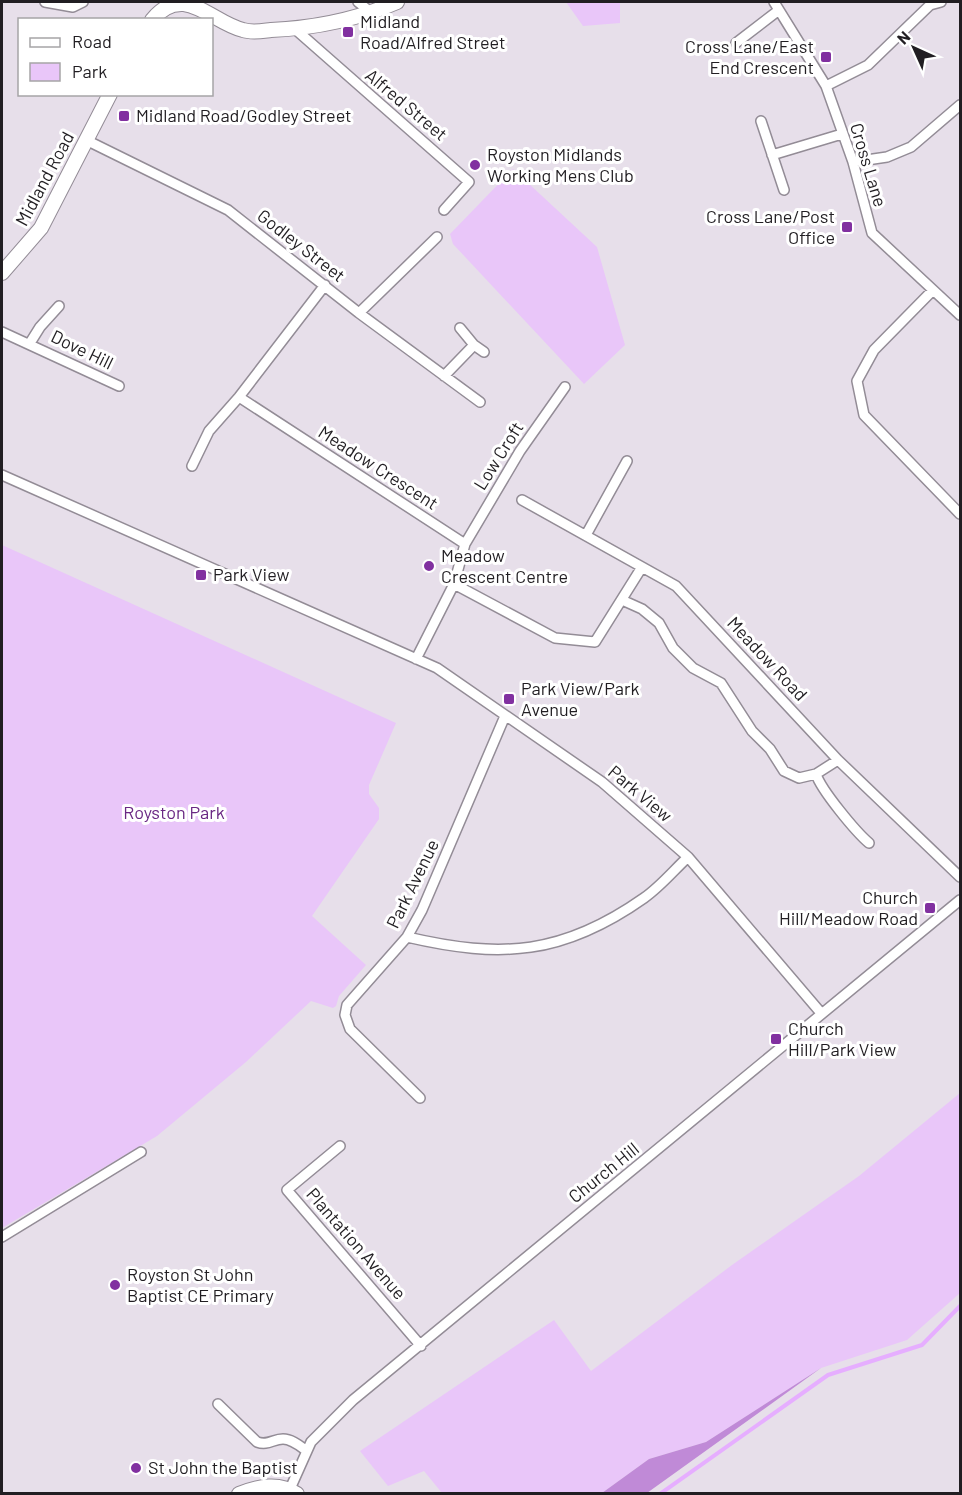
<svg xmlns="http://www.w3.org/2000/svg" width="962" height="1495" font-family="Barlow,sans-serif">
  <rect width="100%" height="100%" fill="#e7dfea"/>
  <path fill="#e9c6f9" d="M 566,2 L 620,2 L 620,23 L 583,26 Z
    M 513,169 L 597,247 L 625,345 L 584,384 L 453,244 L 450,234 Z
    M 2,545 L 396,723 L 369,785 L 369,794 L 379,808 L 379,819 L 312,916 L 366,965 L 339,996 L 336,1006 L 333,1008 L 311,1001 L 246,1062 L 157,1136 L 2,1228 Z
    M 960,1093 L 960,1293 L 907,1340 L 821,1368 L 706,1442 L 649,1459 L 602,1493 L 442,1493 L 424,1471 L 388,1486 L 360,1451 L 554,1320 L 591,1371 L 732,1265 L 859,1176 Z"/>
  <path fill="#c08ad7" d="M 821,1368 L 647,1493 L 602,1493 L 649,1459 L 706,1442 Z"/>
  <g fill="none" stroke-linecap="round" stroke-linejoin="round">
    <path stroke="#e6aeff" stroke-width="4" d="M 660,1494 L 828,1375 L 922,1345 L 960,1306"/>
    <defs>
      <path id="minor" d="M 45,2 L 73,7 L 83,2
        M 358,2 L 372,13
        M 774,2 L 826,86 L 853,162 L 872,233 L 960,315
        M 295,29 L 469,182 L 444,210
        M 736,43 L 779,10
        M 826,86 L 868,65 L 930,5 L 941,2
        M 761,121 L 784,190
        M 86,140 L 228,210 L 359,313 L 480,402
        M 772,155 L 842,134
        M 853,162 L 887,157 L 911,147 L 960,105
        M 933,290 L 874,350 L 857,381 L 864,415 L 960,514
        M 359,313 L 437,237
        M 2,332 L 119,386
        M 30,343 L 40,327 L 59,306
        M 474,345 L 484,352
        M 444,376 L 474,345 L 460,328
        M 239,397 L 465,544 L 454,584 L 416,659
        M 192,466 L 209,431 L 239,397 L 325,285
        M 2,475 L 437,668 L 602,782 L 688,857 L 821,1013
        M 522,500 L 676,586 L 838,760 L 960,877
        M 586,535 L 627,461
        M 465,544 L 520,451 L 565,387
        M 454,584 L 555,638 L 595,642 L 642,567
        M 622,600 L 642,609 L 659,623 L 673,648 L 693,668 L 721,683 L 752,731 L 770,749 L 784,771 L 799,778 L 816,774 L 838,760
        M 816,774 C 821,790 856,832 869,843
        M 407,937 C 502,959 563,955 644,898 C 660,887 674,870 688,857
        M 420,1098 L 350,1029 L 345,1015 L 347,1005 L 407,937 L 422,910 L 505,716
        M 340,1146 L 287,1190 L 421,1346
        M 2,1237 L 141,1152
        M 218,1404 L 257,1442 C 268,1446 273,1439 283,1439 C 292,1439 300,1446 307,1451
        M 290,1489 L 311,1442 L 353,1400 L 960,900"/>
      <path id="secondary" d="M 152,20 C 160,10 171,3 184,4 C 205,7 222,25 243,30 C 252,33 262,31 271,30 C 315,28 356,20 397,2
        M 2,273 L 41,228 L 110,94
        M 239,1494 C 259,1486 279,1482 297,1494"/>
    </defs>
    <use href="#minor" stroke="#938c96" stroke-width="12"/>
    <use href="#secondary" stroke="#938c96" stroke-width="16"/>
    <use href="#minor" stroke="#fff" stroke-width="9"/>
    <use href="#secondary" stroke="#fff" stroke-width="14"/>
  </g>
  <g fill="#8130a0" stroke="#fff" stroke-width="2">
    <rect x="342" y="26" width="12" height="12" rx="3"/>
    <rect x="820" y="51" width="12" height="12" rx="3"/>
    <rect x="118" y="110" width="12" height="12" rx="3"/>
    <circle cx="475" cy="165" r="6"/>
    <rect x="841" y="221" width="12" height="12" rx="3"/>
    <circle cx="429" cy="566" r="6"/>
    <rect x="195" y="569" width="12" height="12" rx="3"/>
    <rect x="503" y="693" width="12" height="12" rx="3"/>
    <rect x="924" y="902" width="12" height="12" rx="3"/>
    <rect x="770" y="1033" width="12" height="12" rx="3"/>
    <circle cx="115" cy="1285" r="6"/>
    <circle cx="136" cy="1468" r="6"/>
  </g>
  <g text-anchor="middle" stroke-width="6" stroke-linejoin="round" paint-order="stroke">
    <g font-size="18" fill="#211e22" stroke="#fff" text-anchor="start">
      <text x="360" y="28">Midland<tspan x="360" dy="21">Road/Alfred Street</tspan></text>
      <text x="814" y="53" text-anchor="end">Cross Lane/East<tspan x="814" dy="21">End Crescent</tspan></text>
      <text x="136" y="122">Midland Road/Godley Street</text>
      <text x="487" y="161">Royston Midlands<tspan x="487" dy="21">Working Mens Club</tspan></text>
      <text x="835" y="223" text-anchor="end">Cross Lane/Post<tspan x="835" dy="21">Office</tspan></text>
      <text x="441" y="562">Meadow<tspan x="441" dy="21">Crescent Centre</tspan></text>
      <text x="213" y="581">Park View</text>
      <text x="521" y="695">Park View/Park<tspan x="521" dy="21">Avenue</tspan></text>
      <text x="918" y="904" text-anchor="end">Church<tspan x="918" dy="21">Hill/Meadow Road</tspan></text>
      <text x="788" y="1035">Church<tspan x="788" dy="21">Hill/Park View</tspan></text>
      <text x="127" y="1281">Royston St John<tspan x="127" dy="21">Baptist CE Primary</tspan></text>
      <text x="148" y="1474">St John the Baptist</text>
    </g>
    <g font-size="18" fill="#211e22" stroke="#fff">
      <text transform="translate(406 105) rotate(40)" y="6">Alfred Street</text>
      <text transform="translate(868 165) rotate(73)" y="6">Cross Lane</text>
      <text transform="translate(45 179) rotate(-62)" y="6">Midland Road</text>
      <text transform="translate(301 246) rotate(38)" y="6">Godley Street</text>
      <text transform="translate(82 350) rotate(26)" y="6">Dove Hill</text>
      <text transform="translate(499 456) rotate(-58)" y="6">Low Croft</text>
      <text transform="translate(378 468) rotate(33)" y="6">Meadow Crescent</text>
      <text transform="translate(767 659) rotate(47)" y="6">Meadow Road</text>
      <text transform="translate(640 794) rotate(40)" y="6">Park View</text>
      <text transform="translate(413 884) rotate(-64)" y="6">Park Avenue</text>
      <text transform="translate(604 1173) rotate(-39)" y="6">Church Hill</text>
      <text transform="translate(356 1244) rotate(49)" y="6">Plantation Avenue</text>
    </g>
    <g font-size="18" fill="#692783" stroke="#fff">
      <text x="174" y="819">Royston Park</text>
    </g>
  </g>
  <rect width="962" height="1495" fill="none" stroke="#211e22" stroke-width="6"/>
  <rect x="18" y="18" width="195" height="78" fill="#ffffff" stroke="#a6a5a7" stroke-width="1.5"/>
  <rect x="30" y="38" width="30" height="9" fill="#ffffff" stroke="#a6a5a7" stroke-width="1.5"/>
  <text x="72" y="48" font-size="18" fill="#211e22">Road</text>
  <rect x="30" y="63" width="30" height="18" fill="#e9c6f9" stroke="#a6a5a7" stroke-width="1.5"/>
  <text x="72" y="78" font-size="18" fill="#211e22">Park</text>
  <g transform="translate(914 48) rotate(315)" stroke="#ffffff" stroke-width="4.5" paint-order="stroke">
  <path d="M0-4.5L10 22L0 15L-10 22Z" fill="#211e22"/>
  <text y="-9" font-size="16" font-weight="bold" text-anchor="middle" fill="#211e22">N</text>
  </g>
</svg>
